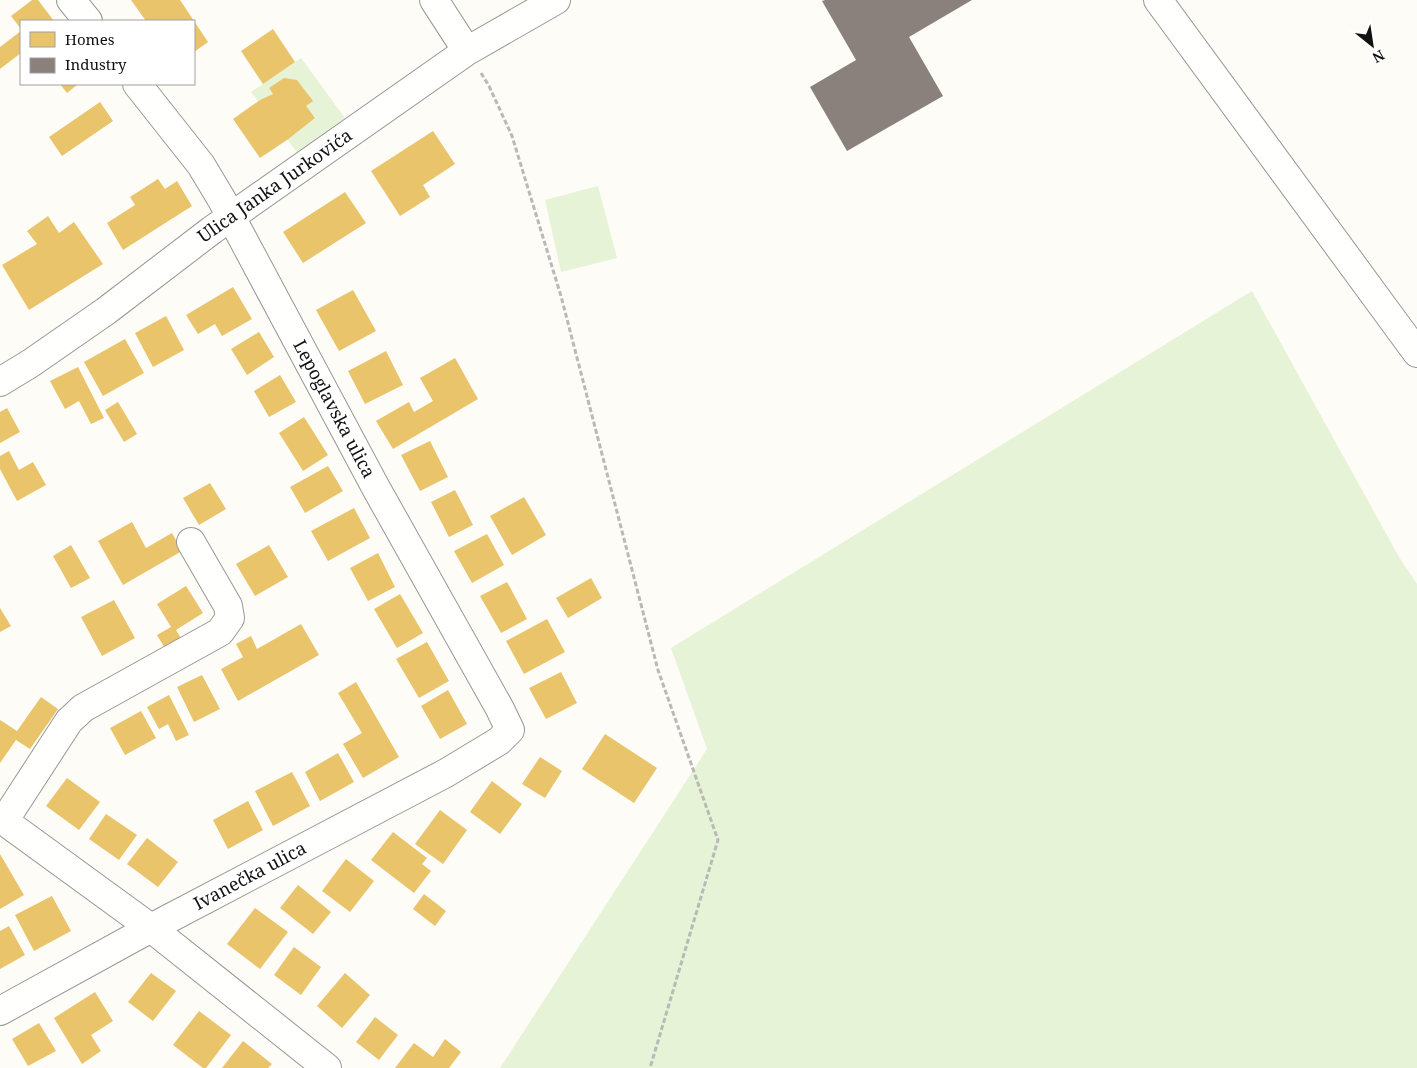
<svg xmlns="http://www.w3.org/2000/svg" width="1417" height="1068" font-family="'Noto Serif',serif">
  <rect width="100%" height="100%" fill="#fdfcf7"/>
  <path fill="#e7f3d7" d="M 301,58 L 345,118 L 297,152 L 251,92 Z
    M 598,186 L 617,258 L 561,272 L 545,200 Z
    M 1252,291 L 1399,557 L 1417,584 L 1417,1068 L 500,1068 L 707,749 L 671,648 Z"/>
  <path fill="#e9c46a" d="M 32,0 L 38,0 L 54,21 L 21,21 L 21,29 L 11,16 Z
    M 131,0 L 180,0 L 208,42 L 194,52 L 194,21 L 146,21 Z
    M 273,29 L 295,62 L 263,84 L 241,51 Z
    M 21,31 L 21,53 L 0,69 L 0,47 Z
    M 284,78 L 297,80 L 313,101 L 306,106 L 315,118 L 287,140 L 260,158 L 233,119 L 260,100 L 273,94 L 269,88 Z
    M 60,84 L 78,84 L 67,93 Z
    M 100,102 L 113,121 L 62,156 L 49,137 Z
    M 433,131 L 455,164 L 423,185 L 430,197 L 400,216 L 371,171 Z
    M 158,179 L 165,189 L 177,181 L 192,206 L 123,250 L 107,223 L 135,205 L 130,197 Z
    M 345,192 L 366,223 L 303,263 L 283,232 Z
    M 48,216 L 59,233 L 74,222 L 103,264 L 29,310 L 2,265 L 37,244 L 27,231 Z
    M 233,287 L 252,319 L 222,336 L 215,324 L 198,334 L 186,315 Z
    M 353,290 L 376,331 L 339,351 L 316,310 Z
    M 166,316 L 184,350 L 153,367 L 135,333 Z
    M 259,332 L 274,357 L 247,375 L 231,349 Z
    M 125,339 L 144,373 L 103,396 L 84,362 Z
    M 386,351 L 403,385 L 365,404 L 348,371 Z
    M 455,358 L 478,399 L 393,449 L 376,421 L 409,402 L 414,412 L 433,401 L 420,378 Z
    M 78,367 L 104,418 L 91,424 L 79,401 L 65,409 L 50,381 Z
    M 280,375 L 296,402 L 269,417 L 254,391 Z
    M 118,402 L 137,434 L 124,442 L 105,410 Z
    M 7,408 L 20,432 L 0,443 L 0,412 Z
    M 304,417 L 328,455 L 303,471 L 279,433 Z
    M 430,441 L 448,477 L 420,491 L 401,455 Z
    M 9,451 L 19,470 L 33,462 L 46,485 L 17,501 L 0,469 L 0,456 Z
    M 328,466 L 343,491 L 305,513 L 290,487 Z
    M 210,483 L 226,509 L 199,525 L 183,498 Z
    M 455,490 L 473,525 L 449,537 L 431,502 Z
    M 524,497 L 546,535 L 512,555 L 490,516 Z
    M 354,508 L 370,538 L 328,561 L 311,531 Z
    M 132,522 L 146,548 L 172,533 L 182,551 L 123,585 L 98,541 Z
    M 487,534 L 504,565 L 472,583 L 454,551 Z
    M 71,545 L 90,578 L 71,588 L 53,556 Z
    M 269,545 L 288,577 L 255,596 L 236,564 Z
    M 378,553 L 395,587 L 368,601 L 350,568 Z
    M 591,578 L 602,598 L 568,618 L 556,598 Z
    M 507,582 L 527,619 L 501,633 L 480,596 Z
    M 186,586 L 203,613 L 176,630 L 182,640 L 166,650 L 157,635 L 171,627 L 157,604 Z
    M 400,594 L 423,633 L 397,648 L 374,609 Z
    M 114,600 L 135,638 L 102,656 L 81,617 Z
    M 0,608 L 11,626 L 0,632 Z
    M 547,619 L 565,652 L 524,674 L 506,641 Z
    M 301,624 L 319,655 L 238,701 L 221,669 L 243,657 L 236,644 L 251,636 L 257,649 Z
    M 427,642 L 449,681 L 419,698 L 396,659 Z
    M 561,672 L 577,703 L 546,719 L 529,688 Z
    M 202,675 L 220,709 L 194,722 L 177,687 Z
    M 356,682 L 399,757 L 363,778 L 343,744 L 362,733 L 338,693 Z
    M 448,690 L 467,724 L 440,739 L 421,706 Z
    M 169,695 L 189,735 L 176,741 L 168,724 L 159,729 L 147,707 Z
    M 41,697 L 58,709 L 30,749 L 16,740 L 0,763 L 0,720 L 17,731 Z
    M 141,711 L 156,738 L 125,755 L 110,728 Z
    M 605,734 L 657,768 L 634,803 L 582,769 Z
    M 338,753 L 354,782 L 320,801 L 305,772 Z
    M 540,757 L 562,771 L 545,798 L 522,784 Z
    M 292,772 L 310,806 L 273,826 L 255,791 Z
    M 67,778 L 100,802 L 79,830 L 46,806 Z
    M 492,781 L 522,804 L 500,834 L 470,812 Z
    M 248,801 L 263,830 L 228,849 L 213,820 Z
    M 440,810 L 467,830 L 443,864 L 415,844 Z
    M 106,814 L 137,835 L 119,860 L 89,839 Z
    M 393,832 L 427,858 L 422,864 L 431,871 L 414,893 L 371,860 Z
    M 147,838 L 178,862 L 158,887 L 127,864 Z
    M 0,854 L 24,895 L 0,909 Z
    M 346,859 L 374,881 L 350,912 L 322,891 Z
    M 298,885 L 331,912 L 313,934 L 280,908 Z
    M 424,894 L 446,911 L 435,926 L 413,909 Z
    M 52,896 L 71,931 L 34,951 L 15,915 Z
    M 255,908 L 288,932 L 260,969 L 227,944 Z
    M 9,926 L 25,955 L 0,969 L 0,931 Z
    M 294,947 L 321,967 L 301,995 L 274,975 Z
    M 151,973 L 176,991 L 153,1021 L 128,1002 Z
    M 345,973 L 370,995 L 342,1028 L 317,1006 Z
    M 95,992 L 113,1021 L 91,1035 L 101,1051 L 82,1064 L 54,1018 Z
    M 199,1011 L 231,1035 L 206,1068 L 203,1068 L 173,1045 Z
    M 375,1017 L 398,1035 L 379,1060 L 356,1042 Z
    M 39,1023 L 56,1051 L 28,1066 L 12,1039 Z
    M 445,1039 L 461,1052 L 449,1068 L 395,1068 L 414,1043 L 433,1057 Z
    M 243,1041 L 272,1064 L 268,1068 L 222,1068 Z"/>
  <path fill="#8a817c" d="M 825,0 L 972,0 L 909,37 L 943,96 L 847,151 L 810,87 L 856,60 L 822,1 Z"/>
  <g fill="none" stroke-linecap="round" stroke-linejoin="round">
    <defs>
      <path id="minor" d="M 71,0 L 88,21
        M 434,0 L 467,51
        M 1158,0 L 1417,353
        M 0,382 L 31,363 L 106,311 L 212,230 L 467,51 L 556,0
        M 0,818 L 151,928 L 327,1068
        M 4,821 L 69,721 L 83,708 L 220,632 L 230,618 L 228,606 L 191,542
        M 0,1011 L 151,928 L 446,773 L 499,741 L 510,730 L 500,709 L 376,488 L 222,200 L 201,165 L 137,84"/>
    </defs>
    <use href="#minor" stroke="#979795" stroke-width="30"/>
    <path stroke="#b9b9b8" stroke-width="3" stroke-dasharray="5 2.5" stroke-linecap="butt" d="M 481,73 L 489,86 L 512,136 L 561,296 L 658,670 L 718,840 L 650,1068"/>
    <use href="#minor" stroke="#fffffe" stroke-width="28"/>
  </g>
  <g text-anchor="middle" stroke-width="5" stroke-linejoin="round" paint-order="stroke">
    <g font-size="18" fill="#111" stroke="#fff">
      <text transform="translate(275 186) rotate(-35)" y="6">Ulica Janka Jurkovića</text>
      <text transform="translate(334 409) rotate(62)" y="6">Lepoglavska ulica</text>
      <text transform="translate(250 876) rotate(-28)" y="6">Ivanečka ulica</text>
    </g>
  </g>
  <rect x="20" y="20" width="175" height="65" fill="#ffffff" stroke="#a0a0a0"/>
  <rect x="30" y="32" width="25" height="15" fill="#e9c46a" stroke="#a0a0a0"/>
  <text x="65" y="45" font-size="15" fill="#111111">Homes</text>
  <rect x="30" y="58" width="25" height="15" fill="#8a817c" stroke="#a0a0a0"/>
  <text x="65" y="70" font-size="15" fill="#111111">Industry</text>
  <g transform="translate(1372 45) rotate(150)" stroke="#ffffff" stroke-width="4" paint-order="stroke">
  <path d="M0-4L9 19L0 12L-9 19Z" fill="#111111"/>
  <text y="-8" font-size="14" font-weight="bold" text-anchor="middle" fill="#111111">N</text>
  </g>
</svg>
